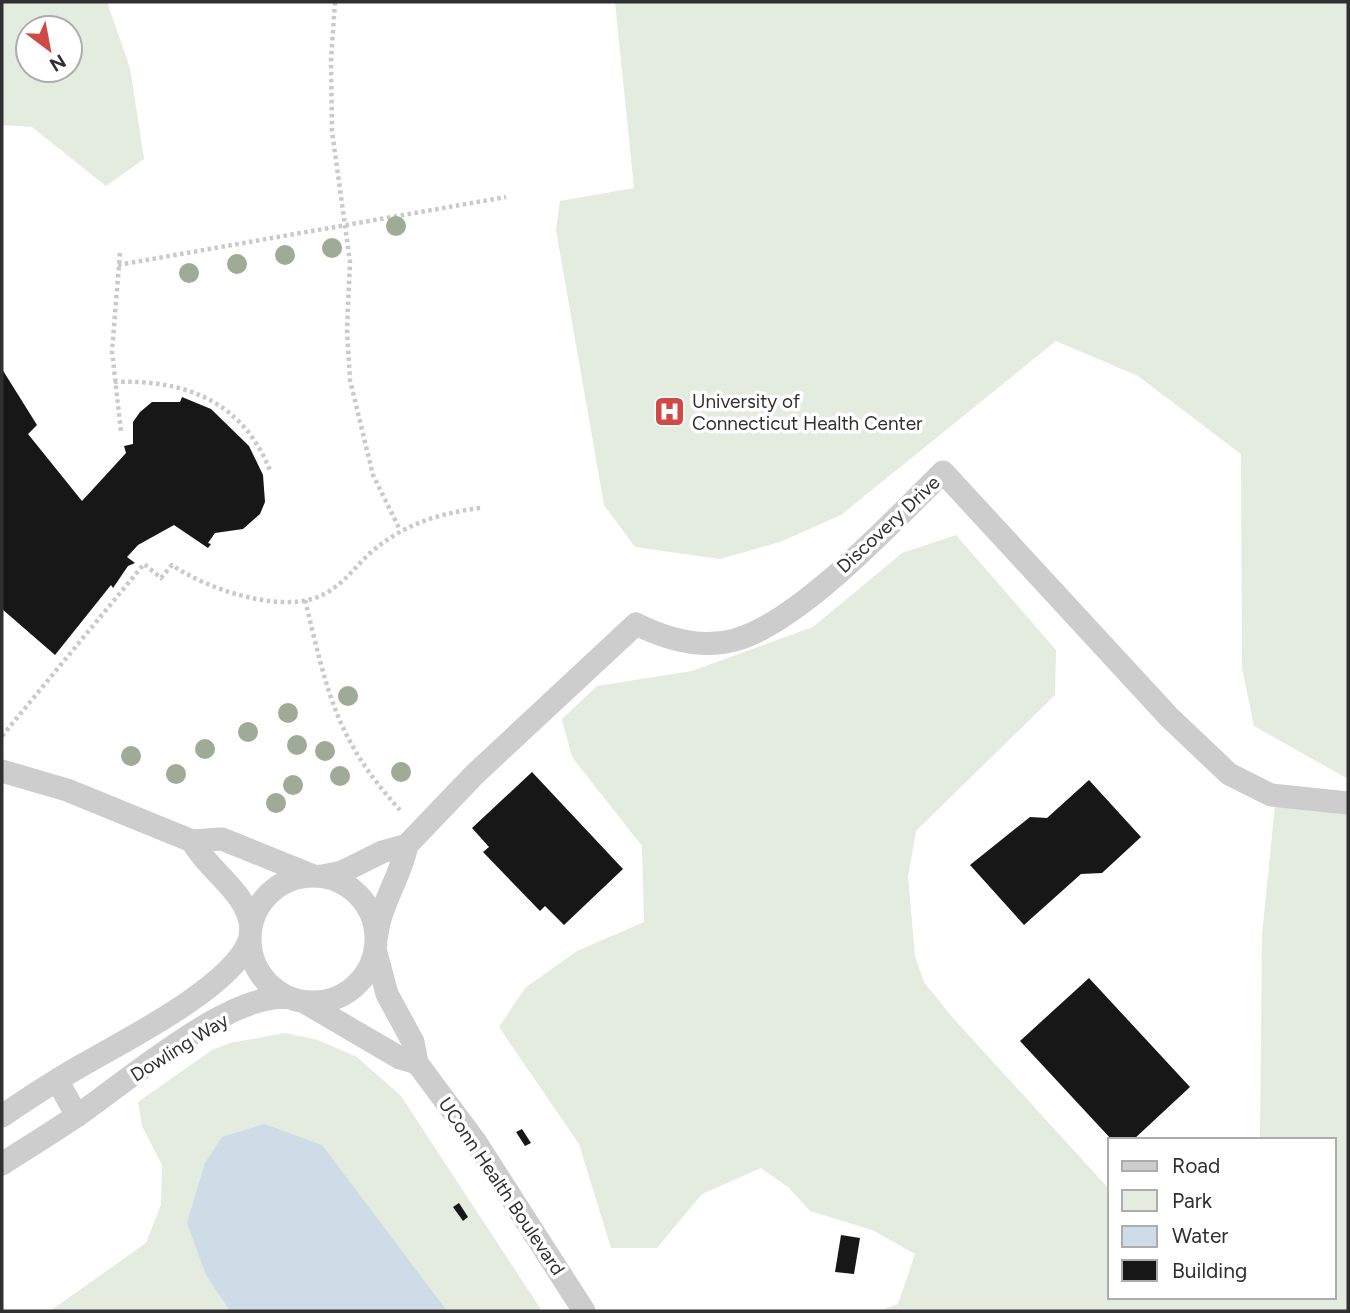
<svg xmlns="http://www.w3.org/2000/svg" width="1350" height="1313" font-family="Figtree,sans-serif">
  <rect width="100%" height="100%" fill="#fff"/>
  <path fill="#e4ebdf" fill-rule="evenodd" d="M 2,2 L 107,2 L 130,68 L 144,159 L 106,186 L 32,127 L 2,125 ZM 28,28 L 70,28 L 70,70 L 28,70 Z
    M 615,2 L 1348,2 L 1348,779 L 1254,726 L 1242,668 L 1241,454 L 1138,376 L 1056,341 L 841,515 L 780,542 L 720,559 L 635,547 L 604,505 L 556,230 L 560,201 L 634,188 Z
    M 956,535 L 1056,650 L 1055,695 L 916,831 L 908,877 L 915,956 L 924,982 L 952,1017 L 1110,1190 L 1110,1297 L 1334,1297 L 1334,1140 L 1260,1140 L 1262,935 L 1276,795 L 1348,803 L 1348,1311 L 879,1311 L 898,1304 L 915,1254 L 872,1230 L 810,1211 L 789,1188 L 761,1168 L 702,1194 L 657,1248 L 611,1248 L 579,1144 L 499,1027 L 525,988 L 577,951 L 644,922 L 642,846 L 572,757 L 562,719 L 597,686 L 692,671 L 813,627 L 902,553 Z
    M 285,1033 L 318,1040 L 357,1057 L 401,1096 L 542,1311 L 50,1311 L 146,1243 L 161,1205 L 162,1165 L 142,1126 L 138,1102 L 212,1050 L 230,1043 Z"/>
  <path fill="#cedce8" d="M 264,1124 L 322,1145 L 447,1311 L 230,1311 L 206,1275 L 187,1223 L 205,1163 L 222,1137 Z"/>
  <path fill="#171717" d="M 2,369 L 37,425 L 28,434 L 82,501 L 126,453 L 124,446 L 133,444 L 133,422 L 140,412 L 152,402 L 180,402 L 182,397 L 211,409 L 249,446 L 263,475 L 265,502 L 260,514 L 243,529 L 215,533 L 208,543 L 211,544 L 208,548 L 174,525 L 138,545 L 127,557 L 135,563 L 128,566 L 113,588 L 111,585 L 55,655 L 2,609 Z
    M 532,772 L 623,869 L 564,925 L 545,906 L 540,911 L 483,852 L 489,847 L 472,828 Z
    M 1089,780 L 1141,837 L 1102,873 L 1081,874 L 1024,925 L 970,865 L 1030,817 L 1047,818 Z
    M 1089,978 L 1190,1087 L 1133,1140 L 1112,1140 L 1020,1041 Z
    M 522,1129 L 531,1143 L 525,1146 L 516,1132 Z
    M 459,1203 L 468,1217 L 463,1221 L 453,1207 Z
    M 841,1235 L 860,1238 L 854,1274 L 835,1272 Z"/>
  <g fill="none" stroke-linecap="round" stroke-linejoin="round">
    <path stroke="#cacaca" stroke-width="4.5" stroke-dasharray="3.5 3.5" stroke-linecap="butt" d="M 335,2 L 331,60 L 332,131 L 350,262 L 347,330 L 350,380 L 373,475 L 400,530
      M 120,253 L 112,351 L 121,432
      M 118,265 L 506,197
      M 114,382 C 186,379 244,402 271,473
      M 305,600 C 327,690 335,739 400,810
      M 2,736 L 144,564 L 161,578 L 172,565 C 205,588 275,612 315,598 C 339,590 352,570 369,554 C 402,525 438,513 481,508"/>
    <path stroke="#cdcdcd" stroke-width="23" d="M 2,771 L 67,790 L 192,841 L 222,839 L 311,875
      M 192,841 C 208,871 248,892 251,928
      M250 939a63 63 0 1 1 126 0a63 63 0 1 1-126 0Z
      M 323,876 L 342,872 L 382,852 L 407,845 L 475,774 L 636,624 C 666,639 702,649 735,640 C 800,622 893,521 943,472 L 1169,717 L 1229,774 L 1271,795 L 1348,803
      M 377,934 C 381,903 401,876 407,845
      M 375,949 L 387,994 L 413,1042 L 417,1063 L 475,1141 L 584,1311
      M 306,1003 L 400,1058 L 417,1063
      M 57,1080 L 77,1116
      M 2,1116 C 27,1099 53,1082 79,1067 C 122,1042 232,987 249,941
      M 2,1164 C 27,1148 53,1132 78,1115 C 125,1083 233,989 290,998"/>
  </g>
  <g fill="#9fab97">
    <circle cx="396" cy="226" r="10"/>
    <circle cx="332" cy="248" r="10"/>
    <circle cx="285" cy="255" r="10"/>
    <circle cx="237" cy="264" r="10"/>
    <circle cx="189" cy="273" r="10"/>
    <circle cx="348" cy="696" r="10"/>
    <circle cx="288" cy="713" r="10"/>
    <circle cx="248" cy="732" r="10"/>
    <circle cx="297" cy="745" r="10"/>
    <circle cx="205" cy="749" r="10"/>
    <circle cx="325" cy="751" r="10"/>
    <circle cx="131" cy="756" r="10"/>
    <circle cx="401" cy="772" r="10"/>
    <circle cx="176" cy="774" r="10"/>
    <circle cx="340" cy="776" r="10"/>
    <circle cx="293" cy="785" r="10"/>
    <circle cx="276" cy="803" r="10"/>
  </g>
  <defs>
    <symbol id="hospital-square" viewBox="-11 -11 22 22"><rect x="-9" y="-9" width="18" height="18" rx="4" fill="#d14947" stroke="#fff"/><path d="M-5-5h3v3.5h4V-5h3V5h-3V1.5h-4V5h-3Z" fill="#fff"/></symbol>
  </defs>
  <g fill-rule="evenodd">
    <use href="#hospital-square" x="652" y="394" width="35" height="35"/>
  </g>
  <g text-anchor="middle" stroke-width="7" stroke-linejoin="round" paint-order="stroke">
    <g font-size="19" fill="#303030" stroke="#fff" text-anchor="start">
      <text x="692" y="408">University of<tspan x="692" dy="22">Connecticut Health Center</tspan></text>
    </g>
    <g font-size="19" fill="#303030" stroke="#fff">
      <text transform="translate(888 524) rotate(-43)" y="7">Discovery Drive</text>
      <text transform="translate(179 1047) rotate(-32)" y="7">Dowling Way</text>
      <text transform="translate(502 1186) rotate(56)" y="7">UConn Health Boulevard</text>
    </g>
  </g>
  <rect width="1350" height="1313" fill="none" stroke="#303030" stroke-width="7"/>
  <rect x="1108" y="1138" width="228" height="161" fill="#ffffff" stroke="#acacac" stroke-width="2"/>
  <rect x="1122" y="1161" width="35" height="10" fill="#cdcdcd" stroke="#acacac" stroke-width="2"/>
  <text x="1172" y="1173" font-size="21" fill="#303030">Road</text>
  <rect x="1122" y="1190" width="35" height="21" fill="#e4ebdf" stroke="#acacac" stroke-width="2"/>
  <text x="1172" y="1208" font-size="21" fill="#303030">Park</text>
  <rect x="1122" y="1226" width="35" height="21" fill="#cedce8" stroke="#acacac" stroke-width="2"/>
  <text x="1172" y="1243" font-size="21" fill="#303030">Water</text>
  <rect x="1122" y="1260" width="35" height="21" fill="#171717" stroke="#acacac" stroke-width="2"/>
  <text x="1172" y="1278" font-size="21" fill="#303030">Building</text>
  <g transform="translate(49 49) rotate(148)"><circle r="33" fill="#ffffff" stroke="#acacac" stroke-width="2"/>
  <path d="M0-5L12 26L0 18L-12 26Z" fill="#d14947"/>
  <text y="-10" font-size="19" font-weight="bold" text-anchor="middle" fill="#303030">N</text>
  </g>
</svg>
